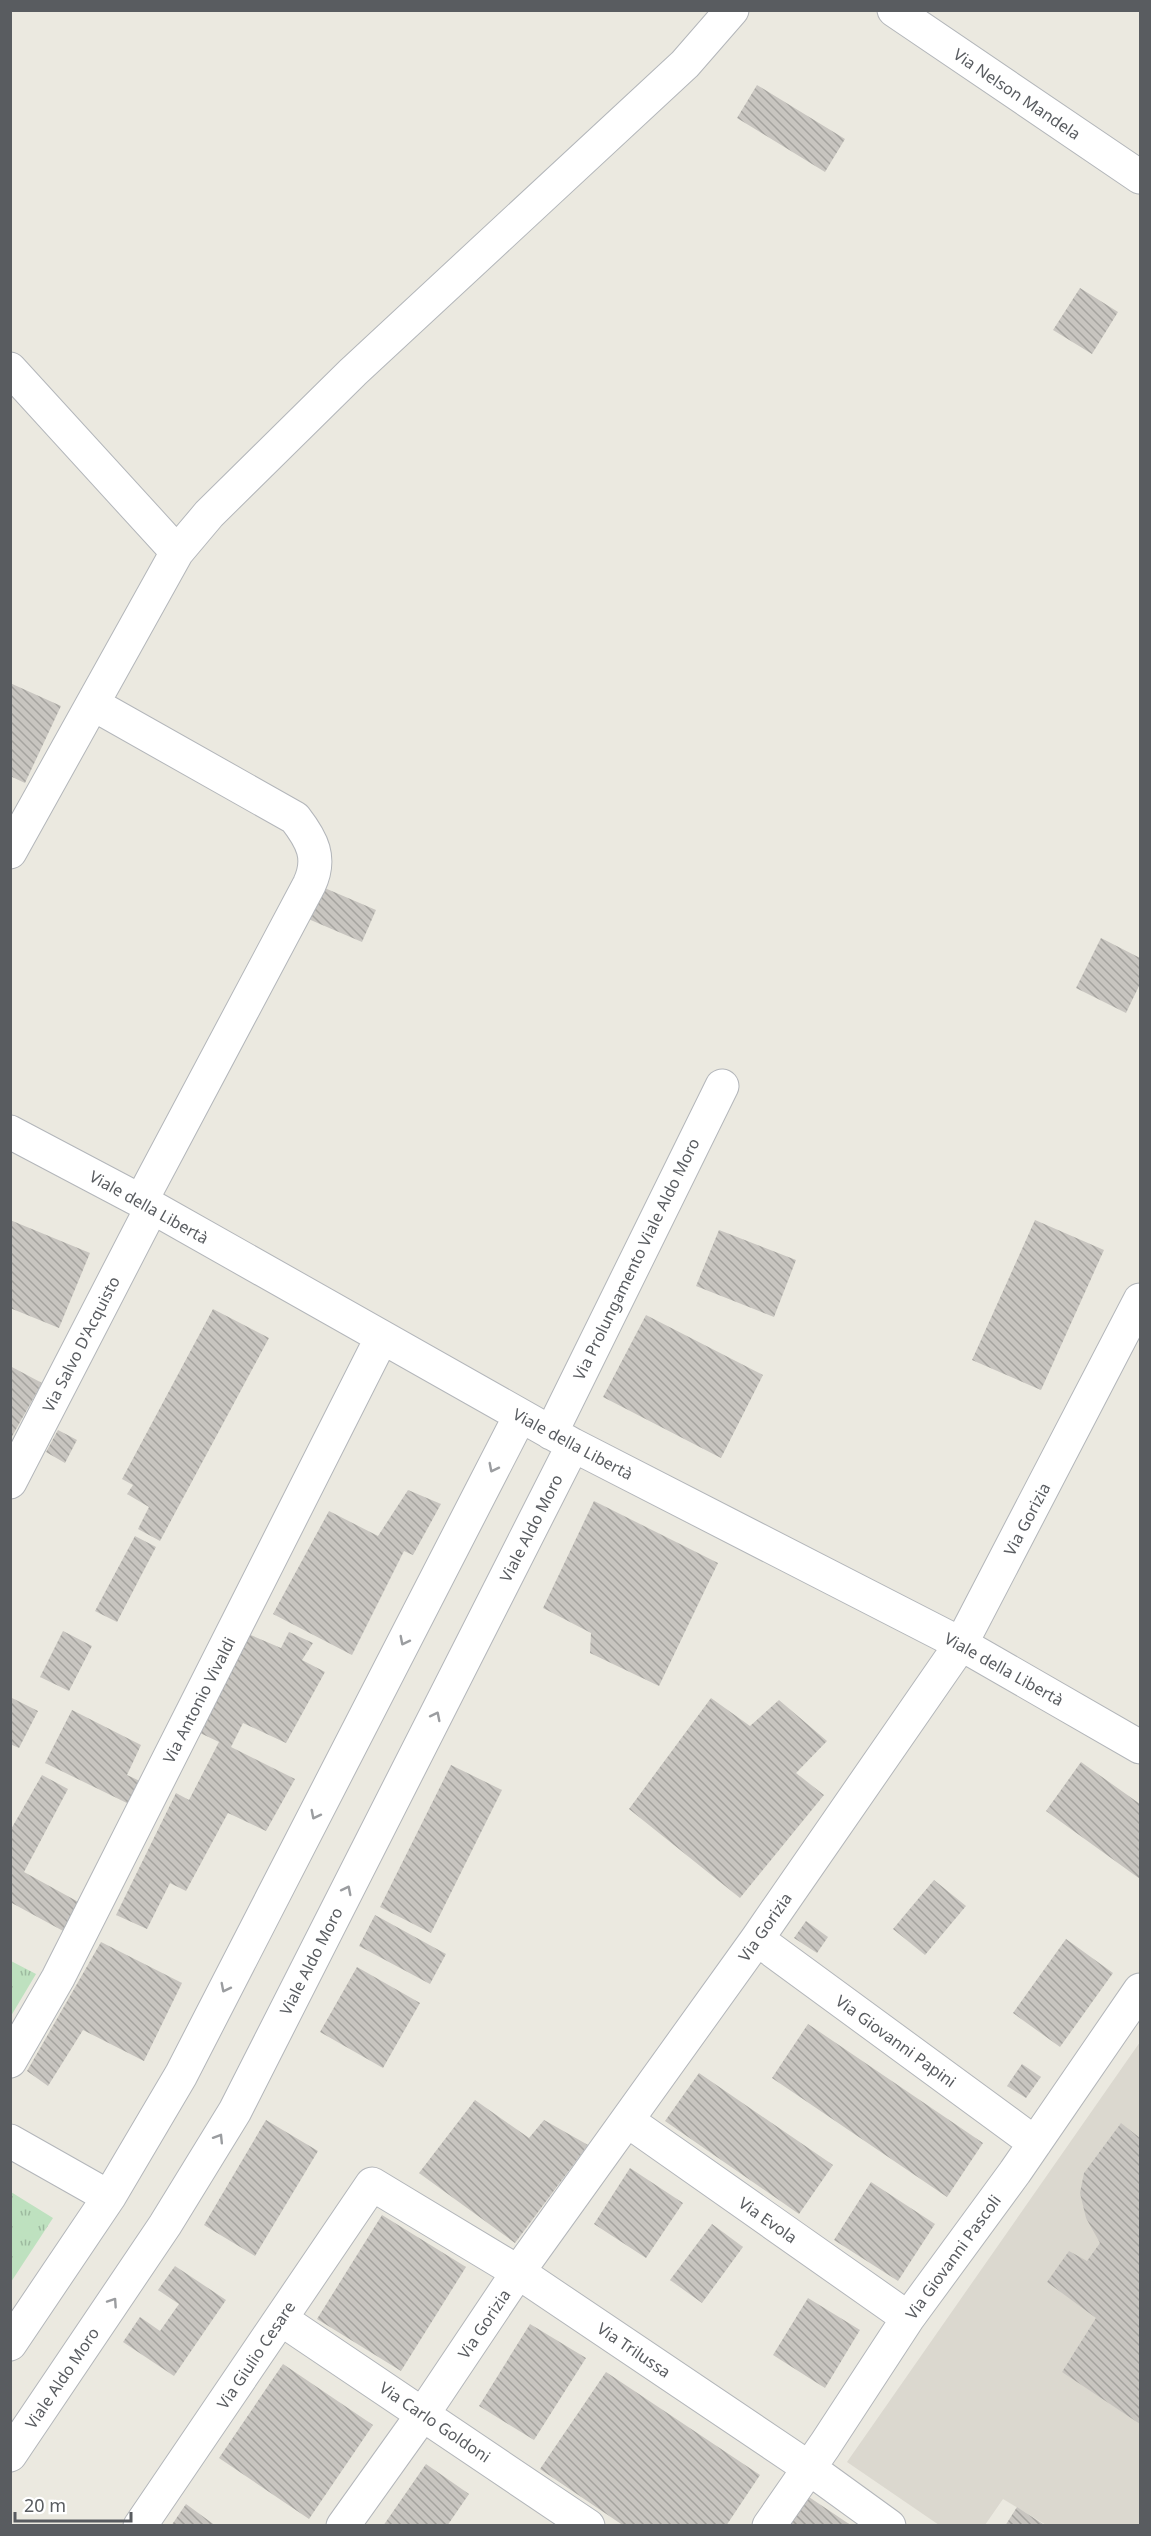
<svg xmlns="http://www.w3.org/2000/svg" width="1151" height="2536" font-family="'Noto Sans',sans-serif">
  <defs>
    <pattern id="grass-tufts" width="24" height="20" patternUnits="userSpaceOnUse" patternTransform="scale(1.5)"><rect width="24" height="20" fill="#bee1bf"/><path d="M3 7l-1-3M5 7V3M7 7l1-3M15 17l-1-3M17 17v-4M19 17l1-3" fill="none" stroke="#9dba9f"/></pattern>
    <pattern id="building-back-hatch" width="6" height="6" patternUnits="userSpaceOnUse" patternTransform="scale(1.5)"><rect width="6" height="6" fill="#c8c5c0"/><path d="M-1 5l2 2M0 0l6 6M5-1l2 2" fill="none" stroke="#a5a39f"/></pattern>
  </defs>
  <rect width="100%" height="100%" fill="#ebe9e0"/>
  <path fill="#dbd8cf" d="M 1140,2042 L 1140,2525 L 1046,2525 L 1003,2499 L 985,2525 L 939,2525 L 847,2462 Z"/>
  <path fill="url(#grass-tufts)" d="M 11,1961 L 36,1974 L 11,2016 Z
    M 11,2192 L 53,2218 L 11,2282 Z"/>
  <path fill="url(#building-back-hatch)" d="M 757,85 L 845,139 L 825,172 L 737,118 Z
    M 1080,288 L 1118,312 L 1092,354 L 1053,330 Z
    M 10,683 L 61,706 L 25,783 L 10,776 Z
    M 320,886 L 376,910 L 362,942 L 306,918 Z
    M 1101,938 L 1140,958 L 1140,984 L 1126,1013 L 1076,988 Z
    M 10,1220 L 90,1253 L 59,1328 L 10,1308 Z
    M 1035,1220 L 1104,1250 L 1041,1390 L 972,1360 Z
    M 719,1230 L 796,1260 L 774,1317 L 696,1286 Z
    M 213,1309 L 269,1338 L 160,1541 L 138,1529 L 149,1507 L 127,1494 L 133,1485 L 122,1479 Z
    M 646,1315 L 763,1375 L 721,1458 L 603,1397 Z
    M 10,1366 L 42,1383 L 10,1440 Z
    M 58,1430 L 77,1440 L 65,1463 L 46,1452 Z
    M 408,1490 L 441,1504 L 413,1555 L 404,1551 L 352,1655 L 273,1614 L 329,1511 L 378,1536 Z
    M 594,1501 L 718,1563 L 659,1686 L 590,1653 L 591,1633 L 543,1608 Z
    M 135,1536 L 156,1547 L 117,1622 L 95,1611 Z
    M 63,1631 L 92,1646 L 69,1691 L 40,1677 Z
    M 289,1632 L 313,1643 L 302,1660 L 325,1672 L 286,1743 L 243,1723 L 231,1747 L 295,1779 L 266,1831 L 228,1813 L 186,1891 L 170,1883 L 147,1929 L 116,1915 L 176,1793 L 189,1800 L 219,1742 L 200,1733 L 246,1633 L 281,1648 Z
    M 10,1697 L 38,1711 L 19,1748 L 10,1744 Z
    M 711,1698 L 750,1726 L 779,1700 L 827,1741 L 796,1773 L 824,1795 L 740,1898 L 629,1809 Z
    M 72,1710 L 141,1745 L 127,1775 L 144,1783 L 133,1806 L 45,1763 Z
    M 1081,1762 L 1140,1804 L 1140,1879 L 1046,1811 Z
    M 451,1765 L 502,1790 L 431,1933 L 380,1907 Z
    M 42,1775 L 68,1789 L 24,1872 L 82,1904 L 65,1932 L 10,1902 L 10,1831 Z
    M 934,1880 L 966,1906 L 925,1955 L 893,1929 Z
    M 375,1915 L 446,1954 L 430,1984 L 359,1946 Z
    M 806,1921 L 828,1937 L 817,1953 L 794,1938 Z
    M 1066,1939 L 1113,1973 L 1060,2047 L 1013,2013 Z
    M 101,1942 L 182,1983 L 144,2061 L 83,2030 L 48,2086 L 27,2071 Z
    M 357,1967 L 420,2003 L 383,2068 L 320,2032 Z
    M 808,2024 L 983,2143 L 947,2197 L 772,2078 Z
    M 1022,2064 L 1041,2077 L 1026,2098 L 1007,2086 Z
    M 699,2073 L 833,2165 L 799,2214 L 665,2121 Z
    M 475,2100 L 529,2138 L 544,2120 L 588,2145 L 515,2243 L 419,2173 Z
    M 266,2120 L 318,2151 L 255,2256 L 204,2225 Z
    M 1121,2123 L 1140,2138 L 1140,2424 L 1062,2372 L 1096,2318 L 1047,2282 L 1069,2251 L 1087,2261 L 1100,2243 L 1086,2218 L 1080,2193 L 1084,2173 Z
    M 630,2168 L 683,2203 L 646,2258 L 594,2224 Z
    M 871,2182 L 935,2224 L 898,2281 L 834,2240 Z
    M 382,2215 L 466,2267 L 401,2371 L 317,2319 Z
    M 712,2224 L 743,2247 L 702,2303 L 670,2280 Z
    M 175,2266 L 226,2300 L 174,2376 L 123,2342 L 140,2317 L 160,2331 L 179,2304 L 158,2290 Z
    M 808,2298 L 860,2330 L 825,2388 L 773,2355 Z
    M 530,2324 L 586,2358 L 534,2440 L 479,2406 Z
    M 283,2364 L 373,2425 L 309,2519 L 219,2458 Z
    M 606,2372 L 760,2475 L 726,2526 L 624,2526 L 540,2469 Z
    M 426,2464 L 469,2494 L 447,2526 L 383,2526 Z
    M 806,2495 L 852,2526 L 787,2526 Z
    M 186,2504 L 216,2526 L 171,2526 Z
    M 1017,2507 L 1046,2526 L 1005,2526 Z"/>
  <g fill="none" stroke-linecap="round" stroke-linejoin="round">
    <defs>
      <path id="minor" d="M 894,10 L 1140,177
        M 10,369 L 177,552
        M 93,704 L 295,818 C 312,840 322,858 309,885 L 141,1201
        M 10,852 L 177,552 L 209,514 L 353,372 L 685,64 L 732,10
        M 10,1132 L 152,1207 L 573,1445 L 961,1644 L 1140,1747
        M 551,1433 L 722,1086
        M 10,1482 L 152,1207
        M 757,1939 L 1035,2143
        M 10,2061 L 58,1978 L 382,1337
        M 628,2121 L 908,2318
        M 10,2141 L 109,2197
        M 281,2319 L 588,2526
        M 10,2344 L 109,2197 L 181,2075 L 520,1416
        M 10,2455 L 165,2225 L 235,2111 L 573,1445
        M 140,2526 L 372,2184 L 518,2272 L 809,2468 L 889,2526
        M 343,2526 L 423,2414 L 518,2272 L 757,1939 L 961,1644 L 1140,1300
        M 769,2526 L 825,2445 L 908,2318 L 1015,2172 L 1140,1990"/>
    </defs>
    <use href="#minor" stroke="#b3b6ba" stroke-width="35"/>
    <use href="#minor" stroke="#fff" stroke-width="33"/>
  </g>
  <defs><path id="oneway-chevron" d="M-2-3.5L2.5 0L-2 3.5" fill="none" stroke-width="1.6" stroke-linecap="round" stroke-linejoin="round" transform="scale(1.5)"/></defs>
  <g stroke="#9b9da0">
    <use href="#oneway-chevron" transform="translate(493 1468) rotate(117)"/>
    <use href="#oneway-chevron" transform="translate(404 1641) rotate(117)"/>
    <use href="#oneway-chevron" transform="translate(436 1716) rotate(-63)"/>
    <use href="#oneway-chevron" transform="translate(315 1815) rotate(117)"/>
    <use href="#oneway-chevron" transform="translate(347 1890) rotate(-63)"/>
    <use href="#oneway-chevron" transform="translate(225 1988) rotate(117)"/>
    <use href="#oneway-chevron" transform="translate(219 2138) rotate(-58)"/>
    <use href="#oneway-chevron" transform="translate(113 2302) rotate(-56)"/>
  </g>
  <g text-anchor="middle" stroke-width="6" stroke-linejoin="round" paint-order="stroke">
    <g font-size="16" fill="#595c60" stroke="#fff">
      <text transform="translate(1017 94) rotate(34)" y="6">Via Nelson Mandela</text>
      <text transform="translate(149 1207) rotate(29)" y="6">Viale della Libertà</text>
      <text transform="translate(636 1259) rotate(-64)" y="6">Via Prolungamento Viale Aldo Moro</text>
      <text transform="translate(81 1344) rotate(-63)" y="6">Via Salvo D'Acquisto</text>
      <text transform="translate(573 1444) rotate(28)" y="6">Viale della Libertà</text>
      <text transform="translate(1027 1519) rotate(-62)" y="6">Via Gorizia</text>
      <text transform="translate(531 1528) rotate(-63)" y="6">Viale Aldo Moro</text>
      <text transform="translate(1004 1669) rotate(29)" y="6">Viale della Libertà</text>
      <text transform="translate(199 1700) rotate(-63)" y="6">Via Antonio Vivaldi</text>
      <text transform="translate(765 1927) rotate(-55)" y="6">Via Gorizia</text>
      <text transform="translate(311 1961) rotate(-63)" y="6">Viale Aldo Moro</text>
      <text transform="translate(896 2041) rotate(36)" y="6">Via Giovanni Papini</text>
      <text transform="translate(768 2220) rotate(35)" y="6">Via Evola</text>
      <text transform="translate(953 2257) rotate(-54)" y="6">Via Giovanni Pascoli</text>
      <text transform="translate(484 2324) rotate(-56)" y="6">Via Gorizia</text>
      <text transform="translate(634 2350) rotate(34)" y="6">Via Trilussa</text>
      <text transform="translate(256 2355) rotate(-56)" y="6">Via Giulio Cesare</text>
      <text transform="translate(62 2378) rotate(-56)" y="6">Viale Aldo Moro</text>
      <text transform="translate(435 2422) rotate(34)" y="6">Via Carlo Goldoni</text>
    </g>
  </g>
  <rect width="1151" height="2536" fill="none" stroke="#595c60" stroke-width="24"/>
  <path d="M15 2512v9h116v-9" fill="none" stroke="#595c60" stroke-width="3"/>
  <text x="24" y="2512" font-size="18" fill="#595c60" stroke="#ffffff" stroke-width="4.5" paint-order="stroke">20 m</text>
</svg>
